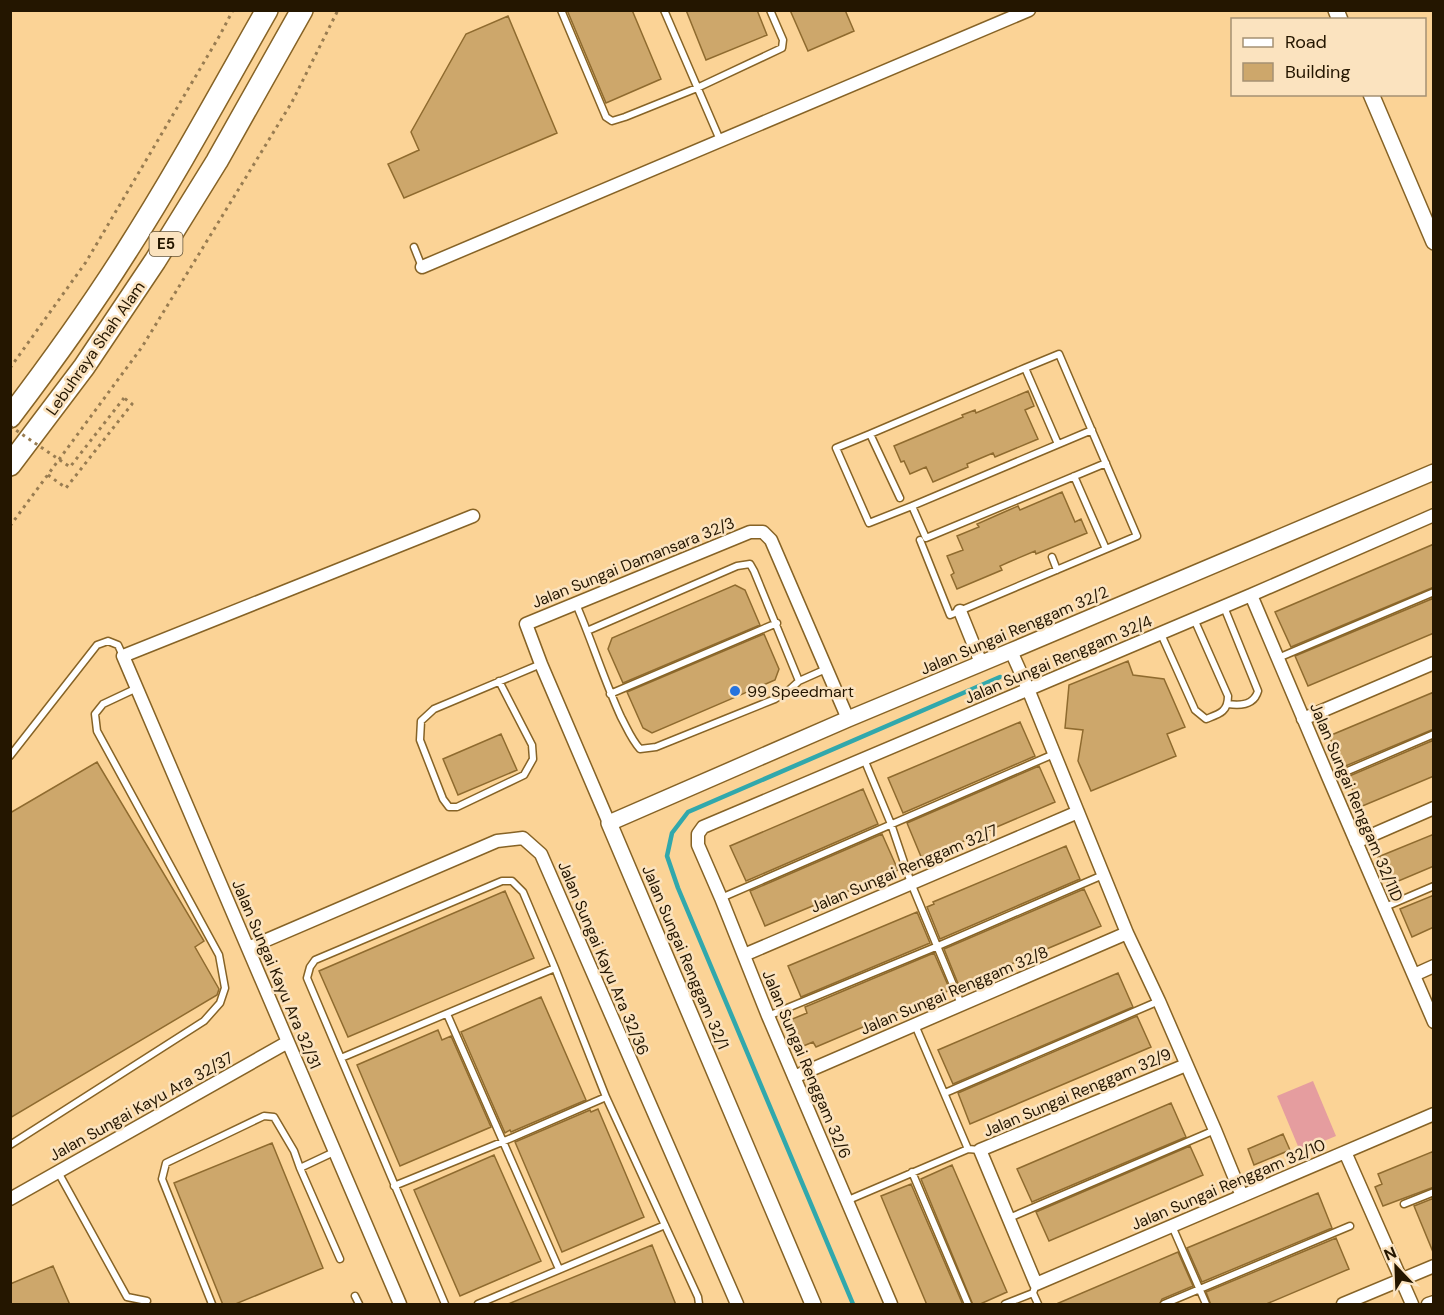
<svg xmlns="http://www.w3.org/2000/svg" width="1444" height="1315" font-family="'DM Sans',sans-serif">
  <rect width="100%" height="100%" fill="#fbd396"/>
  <path fill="#e59d9f" d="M 1313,1081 L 1336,1136 L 1300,1151 L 1277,1096 Z"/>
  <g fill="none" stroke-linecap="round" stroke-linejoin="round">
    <path stroke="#31a8ac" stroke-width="4.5" d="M 853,1304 L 678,888 L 667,856 L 672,833 L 688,812 L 1000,677"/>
  </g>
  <path fill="#cda76b" stroke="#8f6b2f" stroke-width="1.5" d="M 567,10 L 632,10 L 661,79 L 606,103 Z
    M 686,10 L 757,10 L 767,35 L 706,60 Z
    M 790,10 L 845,10 L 854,31 L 808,51 Z
    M 508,16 L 557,133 L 404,198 L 388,164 L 419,150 L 411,132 L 466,34 Z
    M 1028,391 L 1034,406 L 1025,410 L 1038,439 L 995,457 L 993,453 L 967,464 L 968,467 L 933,482 L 926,467 L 910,474 L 904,461 L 901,462 L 894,446 L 963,417 L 962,415 L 975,410 L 976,413 Z
    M 1062,492 L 1075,522 L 1081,519 L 1087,533 L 1036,554 L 1035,551 L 1009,562 L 1000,566 L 1002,570 L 957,589 L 951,575 L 954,573 L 947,556 L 963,550 L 957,536 L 979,527 L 977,524 L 1002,513 L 1018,506 L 1020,510 Z
    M 1434,544 L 1434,587 L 1291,647 L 1275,612 Z
    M 735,585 L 745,590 L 760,625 L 623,683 L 608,649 L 612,638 Z
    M 1434,598 L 1434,633 L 1308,686 L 1295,656 Z
    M 764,634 L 779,669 L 775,680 L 652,733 L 643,728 L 627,692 Z
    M 1128,661 L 1133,675 L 1164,679 L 1185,727 L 1167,734 L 1176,756 L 1091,791 L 1078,761 L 1083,730 L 1065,728 L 1069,685 Z
    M 1434,692 L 1434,729 L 1343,767 L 1329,736 Z
    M 1020,722 L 1035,756 L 903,813 L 888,778 Z
    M 501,734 L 517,770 L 458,795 L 443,759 Z
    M 1434,740 L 1434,776 L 1360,807 L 1347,777 Z
    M 97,762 L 204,941 L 195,947 L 219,989 L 217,995 L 10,1118 L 10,813 Z
    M 1039,766 L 1055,802 L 922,859 L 907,823 Z
    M 863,789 L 878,824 L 746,881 L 730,846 Z
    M 882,834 L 898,870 L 765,926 L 750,891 Z
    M 1434,834 L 1434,866 L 1389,885 L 1378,857 Z
    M 1066,846 L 1080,879 L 940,939 L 927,907 L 934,904 L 933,902 Z
    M 1084,889 L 1101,926 L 959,986 L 944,949 Z
    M 505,891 L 534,958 L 348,1037 L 319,971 Z
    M 1434,895 L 1434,927 L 1412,937 L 1400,909 Z
    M 917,912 L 930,943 L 801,997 L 788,966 Z
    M 934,953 L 950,990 L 816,1047 L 813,1042 L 801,1047 L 790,1020 L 807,1013 L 805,1007 Z
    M 1118,973 L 1133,1007 L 953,1084 L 938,1050 Z
    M 541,997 L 586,1100 L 511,1132 L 510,1130 L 505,1133 L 461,1032 Z
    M 1137,1016 L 1151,1047 L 970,1124 L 958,1093 Z
    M 438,1030 L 442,1040 L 451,1036 L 491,1127 L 400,1166 L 357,1065 Z
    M 1171,1103 L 1186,1137 L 1032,1202 L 1017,1169 Z
    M 598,1109 L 644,1217 L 562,1252 L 515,1142 L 590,1110 L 591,1112 Z
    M 1283,1134 L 1290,1150 L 1254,1165 L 1248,1149 Z
    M 272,1143 L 323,1268 L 233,1305 L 223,1305 L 174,1183 Z
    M 1190,1146 L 1203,1175 L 1049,1241 L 1036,1212 Z
    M 1434,1151 L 1434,1187 L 1383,1206 L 1375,1187 L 1382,1184 L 1378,1174 Z
    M 494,1155 L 541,1261 L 460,1296 L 414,1190 Z
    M 952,1165 L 1007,1292 L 978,1305 L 973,1305 L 921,1179 Z
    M 911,1184 L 963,1305 L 927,1305 L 891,1220 L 881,1196 Z
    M 1318,1193 L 1332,1228 L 1202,1282 L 1187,1248 Z
    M 1434,1198 L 1434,1252 L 1433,1252 L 1414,1206 Z
    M 1336,1238 L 1349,1269 L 1264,1305 L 1211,1305 L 1206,1292 Z
    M 652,1245 L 676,1305 L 508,1305 L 508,1304 Z
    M 1178,1252 L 1193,1286 L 1162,1299 L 1159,1305 L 1054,1305 Z
    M 53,1266 L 70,1305 L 10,1305 L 10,1284 Z"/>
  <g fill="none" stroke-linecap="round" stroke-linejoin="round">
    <defs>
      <path id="service" d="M 561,10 L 606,117 L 612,121 L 625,117 L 697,88 L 782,48 L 783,40 L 770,10
        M 664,10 L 720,140
        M 414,247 L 422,267
        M 1092,430 L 912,506 L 926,538 L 1106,463
        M 870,434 L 1025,368
        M 1074,476 L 1106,549
        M 900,498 L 870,434 L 836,448 L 869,523 L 912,506
        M 920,540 L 950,615 L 1137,536 L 1059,354 L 1025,368 L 1058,444
        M 1052,557 L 1057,570
        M 576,604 C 592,641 604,680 621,717 C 627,728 631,739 640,749 L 656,747 L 775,699 L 788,691 L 799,681 L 826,669
        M 1224,607 L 1258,691 C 1254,705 1241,706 1228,704
        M 587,631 L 737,566 L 750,564 L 754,571 L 799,681
        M 1161,634 L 1195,710 L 1206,719 C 1219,714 1228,712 1228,696 L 1194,619
        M 1278,658 L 1434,592
        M 499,681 L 532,745 L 533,759 L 524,775 L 457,807 L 449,807 L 443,799 L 420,740 L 421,721 L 434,709 L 541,664
        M 610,694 L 777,623
        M 10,756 L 97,645 L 108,641 L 118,645 L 123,656
        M 864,759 L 891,824 L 911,883 L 961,1004
        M 1329,779 L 1434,734
        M 721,898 L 1054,754
        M 1385,907 L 1434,886
        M 447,1014 L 559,1269
        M 768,1016 L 938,946 L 1103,875
        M 915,1025 L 968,1149
        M 341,1058 L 555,968
        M 945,1093 L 1159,1001
        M 10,1145 L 204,1021 L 220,1003 L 225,988 L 219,955 L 97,731 L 95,714 L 103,704 L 137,688
        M 300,1168 L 340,1259
        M 58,1172 L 127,1297 L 147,1301
        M 912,1172 L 968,1304
        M 394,1186 L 502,1142 L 606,1097 L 698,1297 L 699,1304
        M 846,1201 L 968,1149 L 980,1150
        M 1404,1204 L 1434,1192
        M 1009,1218 L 1215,1130
        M 1172,1226 L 1206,1304
        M 1033,1293 L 1038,1304
        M 355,1296 L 359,1304
        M 212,1304 L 162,1179 L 166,1163 L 264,1116 L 274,1117 L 294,1151 L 300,1168 L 334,1152
        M 445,1304 L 307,978 L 310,967 L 315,960 L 502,881 L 512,881 L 523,892 L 555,968 L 606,1097
        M 478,1304 L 665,1225
        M 1005,1304 L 1033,1293 L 1036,1284
        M 1164,1304 L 1350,1226"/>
      <path id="minor" d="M 422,267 L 1029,10
        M 1251,595 L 1329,779 L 1434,1022
        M 960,611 L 981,663
        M 1011,651 L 1028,689 L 1127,933 L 1159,1001 L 1215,1130 L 1242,1196
        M 1303,719 L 1434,663
        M 609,823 L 541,664 L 526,624 L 750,532 L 763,532 L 771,540 L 848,719
        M 1356,842 L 1434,808
        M 248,948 L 497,841 L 523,838 L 541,854 L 737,1304
        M 744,955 L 1078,812
        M 1414,975 L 1434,966
        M 1186,1065 L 980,1150 L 1036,1284 L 1434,1114
        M 794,1077 L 1127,933
        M 1345,1152 L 1412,1304
        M 10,1199 L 288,1042
        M 400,1304 L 123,656 L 473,516
        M 891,1304 L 768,1016 L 721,898 L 698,845 L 698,834 L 703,827 L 1251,595 L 1434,515
        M 1343,1304 L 1434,1266
        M 1428,1304 L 1434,1302"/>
      <path id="tertiary" d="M 1336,10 L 1340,20
        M 1371,94 L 1434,242
        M 813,1304 L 609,823 L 848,719 L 1011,651 L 1434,472"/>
      <path id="motorway" d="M 10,417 C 51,363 90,309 126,252 C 176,174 221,91 267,10
        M 10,465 L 84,367 L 155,261 L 217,161 L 302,10"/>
    </defs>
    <use href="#service" stroke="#866326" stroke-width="9"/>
    <use href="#minor" stroke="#866326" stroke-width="15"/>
    <use href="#tertiary" stroke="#866326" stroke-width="18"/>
    <use href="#motorway" stroke="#866326" stroke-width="24"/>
    <path stroke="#987c51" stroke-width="3" stroke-dasharray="3 4.5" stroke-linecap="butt" d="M 10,368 L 86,262 L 220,35 L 233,10
      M 48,475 L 66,488 L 132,404 L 124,398
      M 10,526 L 142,347 L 292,102 L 338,10"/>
    <use href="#service" stroke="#fff" stroke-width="6"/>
    <use href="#minor" stroke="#fff" stroke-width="12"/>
    <use href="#tertiary" stroke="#fff" stroke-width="15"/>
    <use href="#motorway" stroke="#fff" stroke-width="21"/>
    <path stroke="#987c51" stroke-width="3" stroke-dasharray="3 4.5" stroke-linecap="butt" d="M 10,426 L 70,467 L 124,398"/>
  </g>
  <circle fill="#2673de" stroke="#fbe3bf" stroke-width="2" cx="735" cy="691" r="6"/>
  <g text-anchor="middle" stroke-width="5" stroke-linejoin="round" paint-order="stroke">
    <rect fill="#fbe3bf" stroke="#645439" stroke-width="1.5" x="149.5" y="232" width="33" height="24" rx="4.5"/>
    <g font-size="15" font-weight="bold" fill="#241600">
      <text x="166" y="249">E5</text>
    </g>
    <g font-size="16" fill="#241600" stroke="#fbe3bf">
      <text transform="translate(95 348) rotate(-55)" y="6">Lebuhraya Shah Alam</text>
      <text transform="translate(633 562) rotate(-22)" y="6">Jalan Sungai Damansara 32/3</text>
      <text transform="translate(1014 630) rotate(-23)" y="6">Jalan Sungai Renggam 32/2</text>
      <text transform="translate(1058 659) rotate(-23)" y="6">Jalan Sungai Renggam 32/4</text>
      <text transform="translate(1357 802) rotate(67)" y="6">Jalan Sungai Renggam 32/11D</text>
      <text transform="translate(904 868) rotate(-23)" y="6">Jalan Sungai Renggam 32/7</text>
      <text transform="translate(686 957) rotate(67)" y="6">Jalan Sungai Renggam 32/1</text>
      <text transform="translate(604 958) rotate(67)" y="6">Jalan Sungai Kayu Ara 32/36</text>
      <text transform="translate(277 974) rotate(67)" y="6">Jalan Sungai Kayu Ara 32/31</text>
      <text transform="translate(954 990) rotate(-23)" y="6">Jalan Sungai Renggam 32/8</text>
      <text transform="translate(807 1064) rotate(67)" y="6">Jalan Sungai Renggam 32/6</text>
      <text transform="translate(1077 1092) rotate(-23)" y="6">Jalan Sungai Renggam 32/9</text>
      <text transform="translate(141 1106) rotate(-29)" y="6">Jalan Sungai Kayu Ara 32/37</text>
      <text transform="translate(1228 1184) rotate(-23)" y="6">Jalan Sungai Renggam 32/10</text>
    </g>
    <g font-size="16" fill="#241600" stroke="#fbe3bf" text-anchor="start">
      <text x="747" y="697">99 Speedmart</text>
    </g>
  </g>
  <rect width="1444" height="1315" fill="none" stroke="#241600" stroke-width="24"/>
  <rect x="1231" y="18" width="195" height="78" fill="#fbe3bf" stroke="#a59173" stroke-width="1.5"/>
  <rect x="1243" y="38" width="30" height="9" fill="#ffffff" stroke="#a59173" stroke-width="1.5"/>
  <text x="1285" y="48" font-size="18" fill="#241600">Road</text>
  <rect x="1243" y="63" width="30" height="18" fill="#cda76b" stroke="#a59173" stroke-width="1.5"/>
  <text x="1285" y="78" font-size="18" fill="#241600">Building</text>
  <g transform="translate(1396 1267) rotate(337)" stroke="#fbe3bf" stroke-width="4.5" paint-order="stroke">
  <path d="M0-4.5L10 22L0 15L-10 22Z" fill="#241600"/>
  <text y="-9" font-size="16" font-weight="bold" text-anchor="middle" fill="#241600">N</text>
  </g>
</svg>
